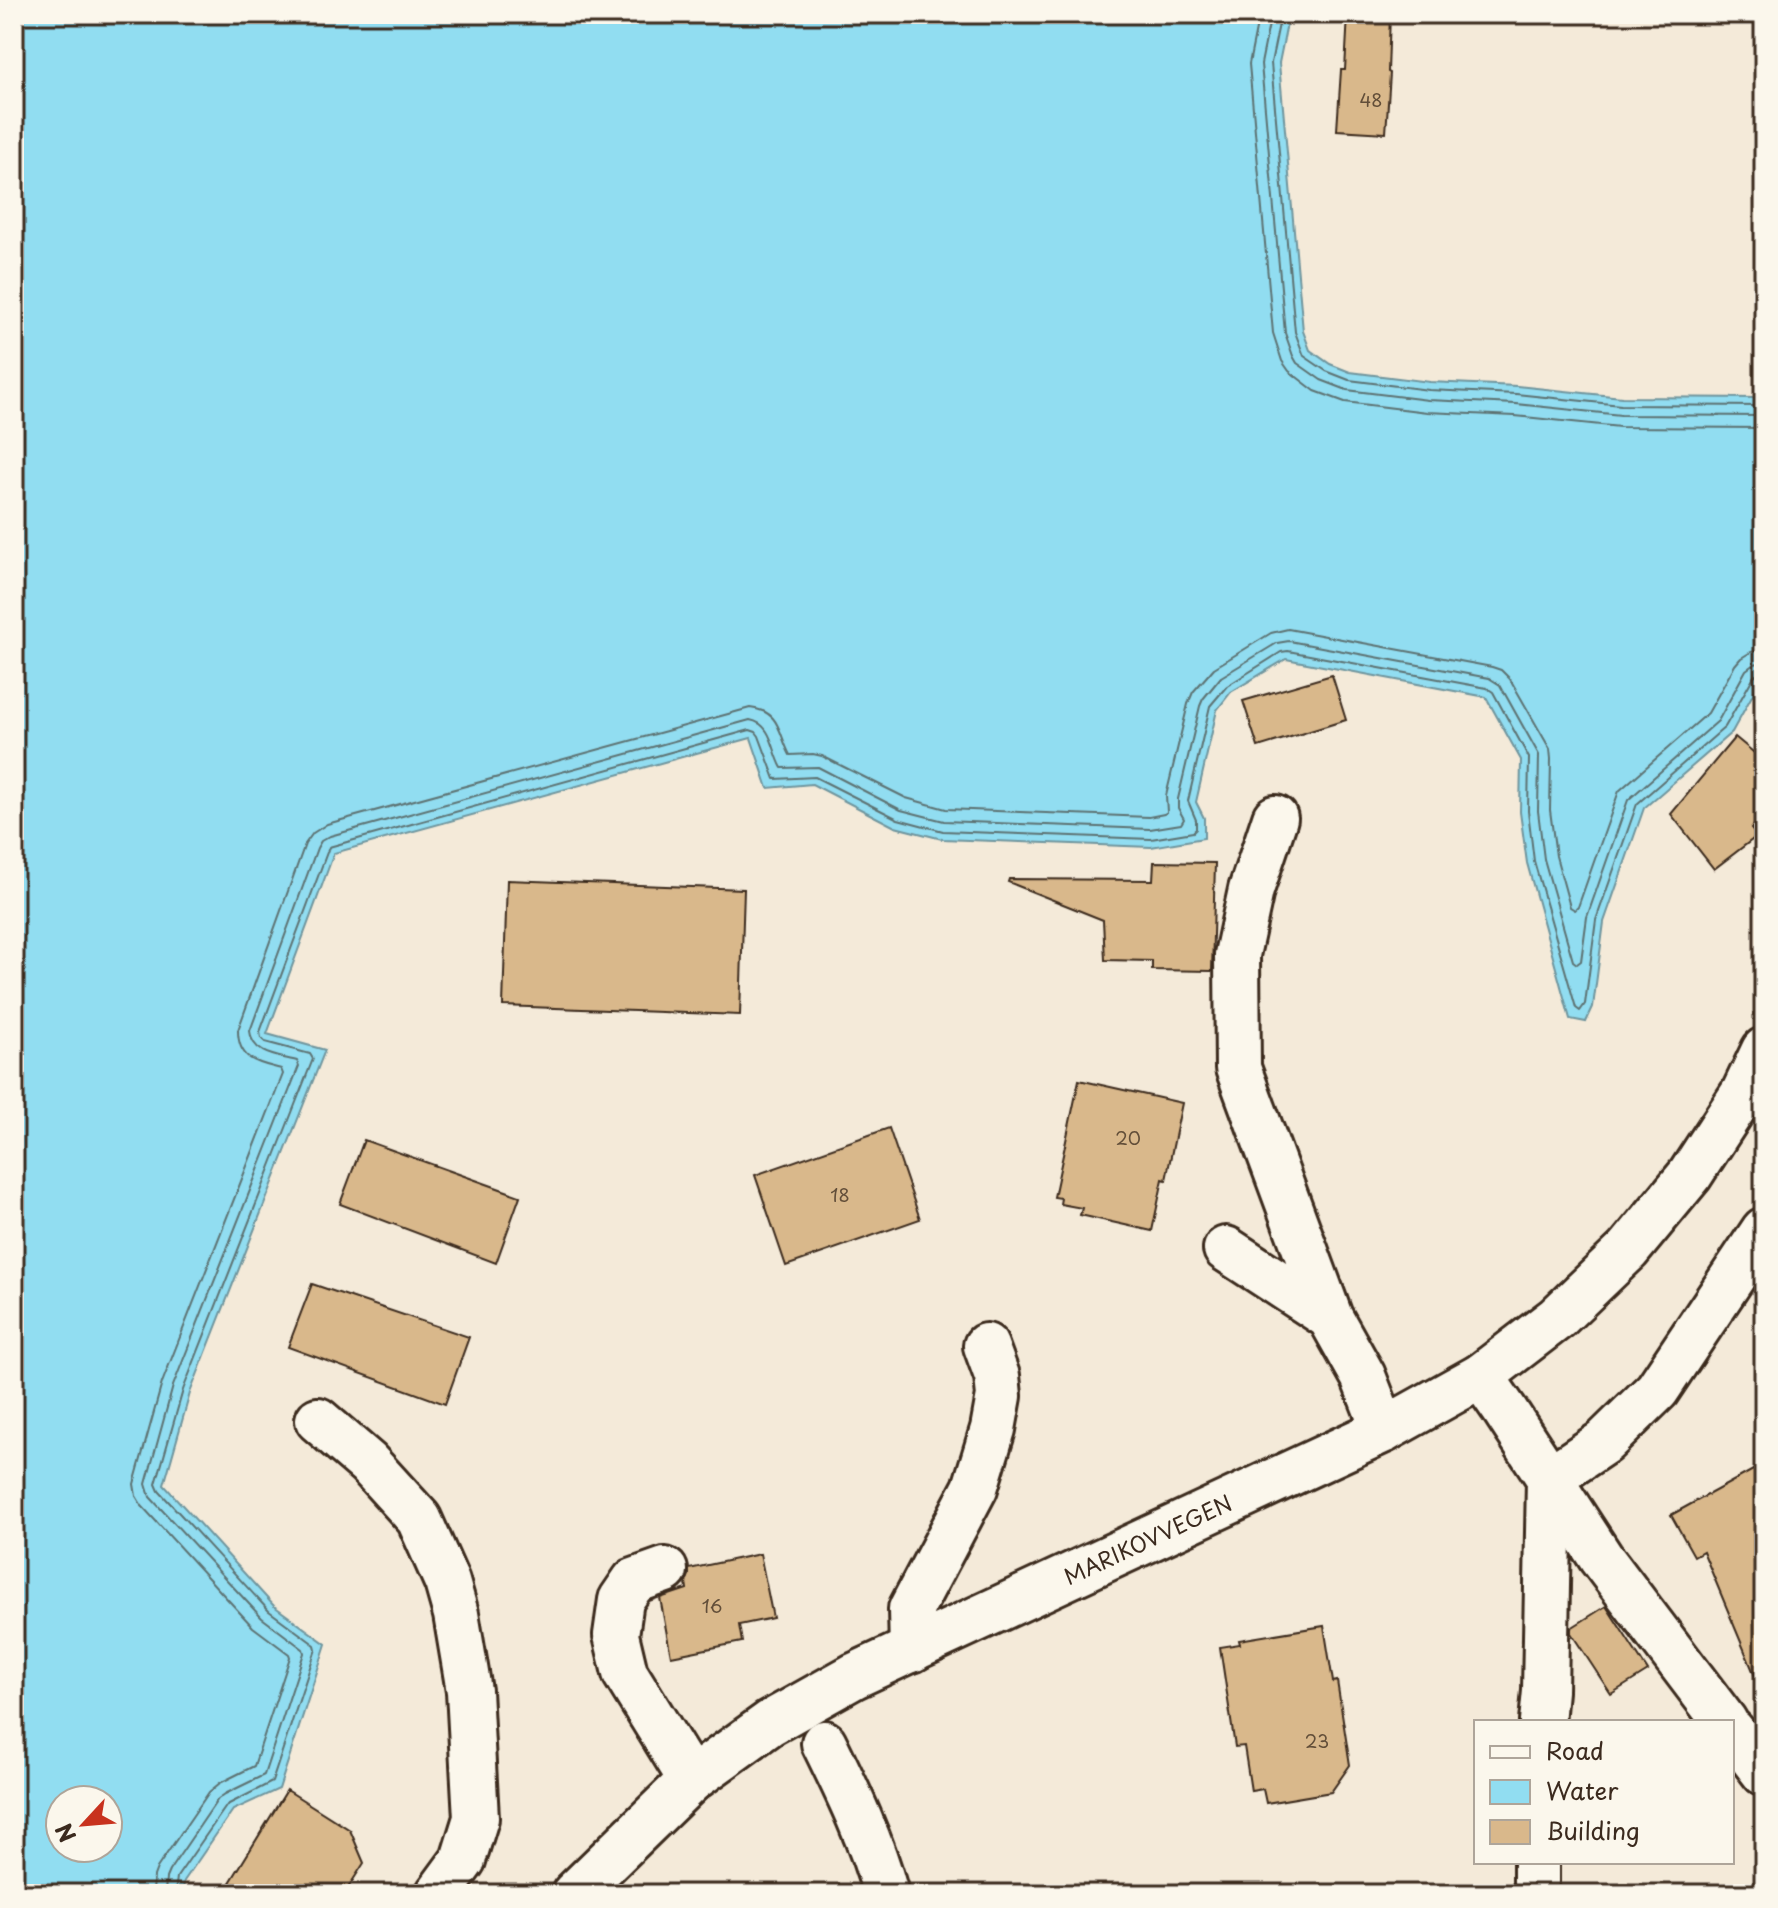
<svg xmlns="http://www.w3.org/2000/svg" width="1778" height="1908" font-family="'Playpen Sans',sans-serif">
  <rect width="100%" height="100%" fill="#f4ead9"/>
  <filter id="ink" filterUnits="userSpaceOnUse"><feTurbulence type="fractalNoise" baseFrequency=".0125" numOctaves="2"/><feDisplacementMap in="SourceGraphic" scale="16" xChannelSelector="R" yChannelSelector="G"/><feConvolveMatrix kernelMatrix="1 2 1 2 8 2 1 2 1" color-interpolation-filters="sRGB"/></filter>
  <g filter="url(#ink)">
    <path fill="#91ddf1" stroke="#6f959d" stroke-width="2" fill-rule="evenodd" d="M 14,14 L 1289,14 L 1279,63 L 1303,331 L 1310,350 L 1330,364 L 1350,372 L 1430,382 L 1517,386 L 1622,397 L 1764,398 L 1764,674 L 1732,732 L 1644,808 L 1604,922 L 1593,1007 L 1586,1022 L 1570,1019 L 1527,863 L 1520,812 L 1521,760 L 1486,697 L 1286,659 L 1231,692 L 1217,710 L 1196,802 L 1204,818 L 1204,838 L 1151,847 L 942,839 L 895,827 L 812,784 L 768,788 L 751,738 L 334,853 L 267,1034 L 325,1050 L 190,1393 L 164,1485 L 274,1606 L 326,1644 L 279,1789 L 233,1810 L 184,1881 L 183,1894 L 14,1894 ZM 60,1800 L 108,1800 L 108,1848 L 60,1848 Z"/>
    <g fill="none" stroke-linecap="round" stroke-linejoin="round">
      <path stroke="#5d7272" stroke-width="2" d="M 1259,14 L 1249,64 L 1273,333 L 1282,361 L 1289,371 L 1315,391 L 1345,402 L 1427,412 L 1515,416 L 1620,427 L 1764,428
        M 1271,14 L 1261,64 L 1285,333 L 1293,356 L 1297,363 L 1321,380 L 1347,390 L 1428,400 L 1516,404 L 1621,415 L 1764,416
        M 1281,14 L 1271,63 L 1295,332 L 1304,356 L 1326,371 L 1349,380 L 1429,390 L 1516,394 L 1621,405 L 1764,406
        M 153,1894 L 154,1876 L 157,1868 L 209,1792 L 220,1783 L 254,1766 L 290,1657 L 289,1654 L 253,1627 L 142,1506 L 136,1496 L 134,1484 L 162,1383 L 283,1074 L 281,1069 C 257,1063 238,1060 238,1030 L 305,844 L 313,833 L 327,824 L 750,708 C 781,711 778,733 790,755 L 813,754 L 822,756 L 906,798 L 946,809 L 1149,817 L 1164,814 L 1167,812 L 1166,796 L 1188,704 L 1193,692 L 1214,668 L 1271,633 L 1288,629 L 1492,667 L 1501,670 L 1510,679 L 1550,749 L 1551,759 L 1550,810 L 1556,856 L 1570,907 L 1575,910 L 1578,907 L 1619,791 L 1708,713 L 1735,665 L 1741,658 L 1751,652 L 1764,650
        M 165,1894 L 166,1878 L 169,1871 L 218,1799 L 225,1794 L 264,1775 L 304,1653 L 303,1649 L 262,1618 L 150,1497 L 146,1484 L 173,1386 L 299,1066 L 297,1061 C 278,1056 252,1055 250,1031 L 317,848 L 321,841 L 330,836 L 750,720 C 773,724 772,751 782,768 L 818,767 L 901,810 L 944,821 L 1150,829 L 1181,824 L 1184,819 L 1178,808 L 1178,799 L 1200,706 L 1203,699 L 1221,677 L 1277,643 L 1289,641 L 1489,678 L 1500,685 L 1539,755 L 1538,811 L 1544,859 L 1573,961 L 1577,964 L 1581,961 L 1587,917 L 1628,800 L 1718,721 L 1746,670 L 1754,664 L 1764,662
        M 175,1894 L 177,1877 L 227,1805 L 272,1782 L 316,1649 L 315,1645 L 269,1611 L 159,1491 L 156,1484 L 183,1390 L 313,1059 L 310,1054 L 265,1042 L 261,1038 L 260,1032 L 329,847 L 750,730 L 756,732 L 759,736 L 775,779 L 815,777 L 898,819 L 943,831 L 1151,839 L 1193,832 L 1196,829 L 1196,820 L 1188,801 L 1210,706 L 1227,686 L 1281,652 L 1288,651 L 1487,688 L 1493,692 L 1529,758 L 1528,811 L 1534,861 L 1576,1008 L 1580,1011 L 1585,1004 L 1596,920 L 1637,804 L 1725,727 L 1754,676 L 1759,673 L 1764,672"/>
    </g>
    <path fill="#d9b88b" stroke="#3b2a1e" stroke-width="2" d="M 1348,14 L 1390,14 L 1388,72 L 1390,73 L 1386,133 L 1337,130 L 1341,70 L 1345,70 Z
      M 1332,675 L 1346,720 L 1258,747 L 1243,701 Z
      M 1735,737 L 1764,761 L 1764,813 L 1751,829 L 1757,836 L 1714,869 L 1671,814 Z
      M 1154,862 L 1215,863 L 1212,971 L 1152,970 L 1152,961 L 1105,960 L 1103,920 L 1008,882 L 1009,879 L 1153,880 Z
      M 507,880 L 744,889 L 740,1015 L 503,1006 Z
      M 1079,1080 L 1182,1103 L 1166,1180 L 1163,1179 L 1152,1231 L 1080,1215 L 1082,1208 L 1060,1204 L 1061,1198 L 1054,1197 Z
      M 889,1128 L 920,1219 L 786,1266 L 755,1175 Z
      M 364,1140 L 520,1196 L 496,1263 L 340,1204 Z
      M 312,1284 L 469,1337 L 445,1404 L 288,1347 Z
      M 1764,1464 L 1764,1695 L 1763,1695 L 1703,1551 L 1694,1556 L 1671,1515 Z
      M 760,1554 L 773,1618 L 739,1625 L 742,1642 L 671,1656 L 660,1598 L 687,1589 L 686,1582 L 689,1575 L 689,1569 Z
      M 1606,1606 L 1648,1671 L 1611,1694 L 1571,1633 L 1571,1628 Z
      M 1324,1626 L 1333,1682 L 1337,1681 L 1350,1765 L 1331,1792 L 1266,1803 L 1263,1789 L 1251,1791 L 1244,1746 L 1235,1747 L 1220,1647 L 1240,1644 L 1239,1640 Z
      M 287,1790 L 350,1830 L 364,1863 L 344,1894 L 223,1894 Z"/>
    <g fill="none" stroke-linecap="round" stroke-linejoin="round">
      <defs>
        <path id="minor" d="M 1275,818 L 1251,890 L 1237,955 L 1238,1068 L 1330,1317
          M 1226,1249 L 1330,1317 L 1363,1376 L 1384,1430
          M 1481,1376 L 1504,1409 L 1601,1558 L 1725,1722
          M 318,1420 L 368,1463 L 419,1519 L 447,1582 L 456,1614 L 469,1691 L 476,1818 L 463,1860 L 438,1894
          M 665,1570 L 634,1581 L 621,1600 L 616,1635 L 625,1673 L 691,1780
          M 912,1650 L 911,1609 L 975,1488 L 993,1429 L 999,1396 L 997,1376 L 986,1346
          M 1542,1722 L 1545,1691 L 1549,1479 L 1604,1442 L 1657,1390 L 1764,1230
          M 1732,1731 L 1764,1773
          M 824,1743 C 848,1792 872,1842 886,1894
          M 1536,1882 L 1536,1862"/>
        <path id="major" d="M 574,1894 L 691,1780 L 770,1723 L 854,1676 L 1384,1430 L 1481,1376 L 1557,1318 L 1628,1250 L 1690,1175 L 1744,1092 L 1764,1050"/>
      </defs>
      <use href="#minor" stroke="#3b2a1e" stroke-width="50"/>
      <use href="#major" stroke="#3b2a1e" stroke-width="50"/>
      <use href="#minor" stroke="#fbf7ec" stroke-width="44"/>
      <use href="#major" stroke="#fbf7ec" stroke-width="44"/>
    </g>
  </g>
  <g text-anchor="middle" stroke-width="7" stroke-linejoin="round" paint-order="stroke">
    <g font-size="18" fill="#624e39">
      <text x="1371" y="107">48</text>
      <text x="1128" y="1145">20</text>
      <text x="840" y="1202">18</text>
      <text x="712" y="1613">16</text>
      <text x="1317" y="1748">23</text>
    </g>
    <g font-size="22" fill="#3b2a1e" stroke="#fbf7ec">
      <text transform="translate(1148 1540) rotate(-25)" y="8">MARIKOVVEGEN</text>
    </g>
  </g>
  <rect width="1778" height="1908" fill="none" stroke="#fbf7ec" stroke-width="48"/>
  <rect x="24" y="24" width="1730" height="1860" fill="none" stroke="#3b2a1e" stroke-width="3" filter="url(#ink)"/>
  <rect x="1474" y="1720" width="260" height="144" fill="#fbf7ec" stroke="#aea59a" stroke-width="2"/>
  <rect x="1490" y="1746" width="40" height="12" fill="#fbf7ec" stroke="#aea59a" stroke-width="2"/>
  <text x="1546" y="1760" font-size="24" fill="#3b2a1e">Road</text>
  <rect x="1490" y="1780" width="40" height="24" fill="#91ddf1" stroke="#aea59a" stroke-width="2"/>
  <text x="1546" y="1800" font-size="24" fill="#3b2a1e">Water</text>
  <rect x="1490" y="1820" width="40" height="24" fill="#d9b88b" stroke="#aea59a" stroke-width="2"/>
  <text x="1546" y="1840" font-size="24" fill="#3b2a1e">Building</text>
  <g transform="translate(84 1824) rotate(244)"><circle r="38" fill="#fbf7ec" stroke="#aea59a" stroke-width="2"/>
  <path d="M0-6L14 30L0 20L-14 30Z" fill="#c8321e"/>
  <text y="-12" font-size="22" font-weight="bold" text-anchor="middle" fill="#3b2a1e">N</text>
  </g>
</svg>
